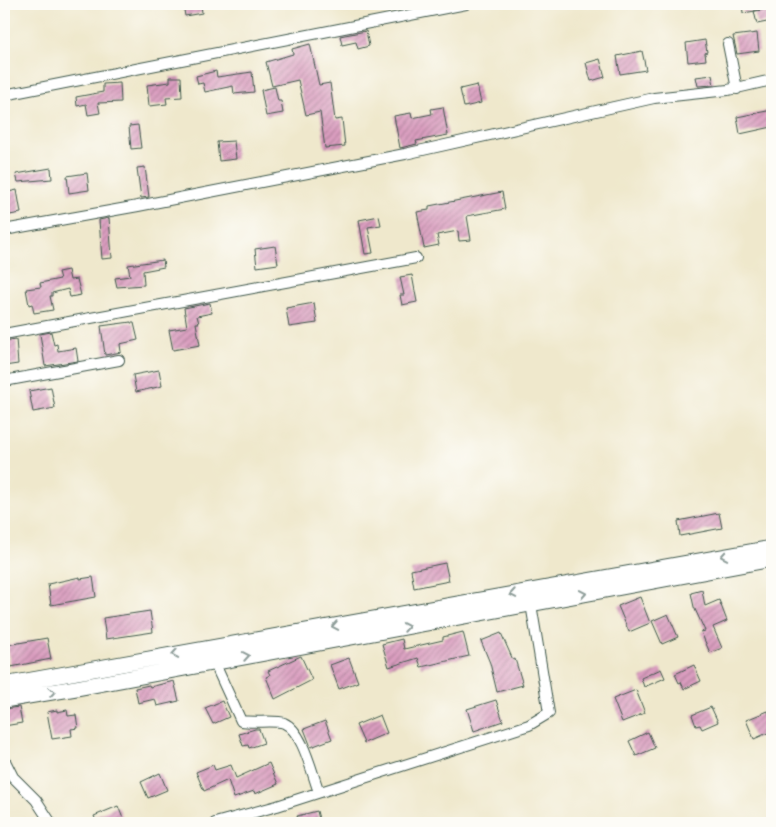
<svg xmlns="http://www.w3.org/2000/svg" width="776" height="827" font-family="Dekko,sans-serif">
  <defs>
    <pattern id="building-hatch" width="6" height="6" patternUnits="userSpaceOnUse" patternTransform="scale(1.25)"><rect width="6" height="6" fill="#da9dbf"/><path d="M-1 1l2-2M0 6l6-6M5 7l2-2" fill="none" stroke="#b0819c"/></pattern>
  </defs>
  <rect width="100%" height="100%" fill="#fdfcf7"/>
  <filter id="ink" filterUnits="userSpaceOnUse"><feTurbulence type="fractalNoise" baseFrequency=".02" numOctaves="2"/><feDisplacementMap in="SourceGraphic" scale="10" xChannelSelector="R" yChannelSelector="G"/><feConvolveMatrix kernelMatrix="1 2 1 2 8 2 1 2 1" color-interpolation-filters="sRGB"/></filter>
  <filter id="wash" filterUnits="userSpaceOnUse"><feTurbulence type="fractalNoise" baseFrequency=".0096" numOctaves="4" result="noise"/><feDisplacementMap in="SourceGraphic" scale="20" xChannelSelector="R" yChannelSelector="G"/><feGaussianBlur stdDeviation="1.12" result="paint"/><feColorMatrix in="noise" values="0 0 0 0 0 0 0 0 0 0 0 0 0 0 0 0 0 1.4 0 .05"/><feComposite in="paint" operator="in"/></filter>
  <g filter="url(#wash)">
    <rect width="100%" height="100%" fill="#efe8cc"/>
    <g id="blocks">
      <path fill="url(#building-hatch)" d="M 183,4 L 201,5 L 202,13 L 185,16 Z
        M 742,4 L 767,4 L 767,9 L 743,13 Z
        M 772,8 L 772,21 L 757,24 L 754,11 Z
        M 366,31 L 369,46 L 358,49 L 356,42 L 342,45 L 340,36 Z
        M 757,33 L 759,51 L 737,54 L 733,36 Z
        M 705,40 L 707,52 L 705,53 L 706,60 L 688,62 L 686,43 Z
        M 310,44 L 319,85 L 330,83 L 335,120 L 342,119 L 345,146 L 325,148 L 320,112 L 306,115 L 298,80 L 272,86 L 266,62 L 293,54 L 292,49 Z
        M 642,51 L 646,70 L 620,74 L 617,56 Z
        M 600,59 L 605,77 L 591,81 L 586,63 Z
        M 216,71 L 217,77 L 252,72 L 254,92 L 234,94 L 233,86 L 205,92 L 203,83 L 198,84 L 196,76 Z
        M 712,75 L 714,85 L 698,86 L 696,77 Z
        M 170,77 L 181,77 L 182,97 L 166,98 L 167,104 L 149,106 L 147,85 L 170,82 Z
        M 120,83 L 121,102 L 98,103 L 100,113 L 88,115 L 86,104 L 77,106 L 76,97 L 103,92 L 103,84 Z
        M 477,85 L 481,103 L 464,107 L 460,89 Z
        M 275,87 L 278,101 L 281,101 L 283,113 L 266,116 L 261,90 Z
        M 443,107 L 448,135 L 416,141 L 417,144 L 400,148 L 394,116 L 411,113 L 412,118 L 432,114 L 431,109 Z
        M 772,110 L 772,127 L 740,134 L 737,117 Z
        M 138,125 L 141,148 L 131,149 L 129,126 Z
        M 234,141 L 236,159 L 219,161 L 217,142 Z
        M 145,167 L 149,197 L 141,198 L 137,168 Z
        M 51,168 L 52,179 L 18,182 L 16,174 Z
        M 87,173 L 89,190 L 69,193 L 67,176 Z
        M 17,190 L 21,213 L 4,216 L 4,193 Z
        M 502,192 L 505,209 L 467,216 L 471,240 L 459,241 L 458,231 L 437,235 L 439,245 L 424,248 L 417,212 L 429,210 L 429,206 Z
        M 379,216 L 381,225 L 368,227 L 373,253 L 365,254 L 359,220 Z
        M 109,218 L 112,258 L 102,259 L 99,220 Z
        M 275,246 L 278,264 L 257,267 L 255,249 Z
        M 163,260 L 164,267 L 143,271 L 144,285 L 117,287 L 115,278 L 130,276 L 128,265 Z
        M 68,270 L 70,280 L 77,279 L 81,295 L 70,297 L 68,289 L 52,293 L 52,296 L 50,296 L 53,310 L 34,313 L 32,304 L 29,305 L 26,289 L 41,287 L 40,283 L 60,279 L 58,272 Z
        M 412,275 L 417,302 L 402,305 L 400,295 L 404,295 L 400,277 Z
        M 210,303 L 212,313 L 197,316 L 199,323 L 196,323 L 200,345 L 173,350 L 169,330 L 187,327 L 184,308 Z
        M 314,303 L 317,323 L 289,327 L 286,308 Z
        M 131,322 L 131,323 L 134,323 L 138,340 L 120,344 L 121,352 L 105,355 L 101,326 Z
        M 51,332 L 54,345 L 57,344 L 58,351 L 76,348 L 78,361 L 45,366 L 40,334 Z
        M 16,339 L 18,364 L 4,366 L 4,341 Z
        M 159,370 L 162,386 L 136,392 L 133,375 Z
        M 51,387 L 55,408 L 33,412 L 29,391 Z
        M 719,513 L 722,528 L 680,536 L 678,521 Z
        M 445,563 L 449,581 L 414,588 L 411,570 Z
        M 80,577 L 80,579 L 93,577 L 96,597 L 51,605 L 48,584 Z
        M 702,590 L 705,606 L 719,600 L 727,621 L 713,627 L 722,648 L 710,653 L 701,632 L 705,631 L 694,607 L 691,593 Z
        M 640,597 L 650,623 L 629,632 L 618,606 Z
        M 150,611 L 153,632 L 106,639 L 103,618 Z
        M 668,614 L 678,637 L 662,644 L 652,621 Z
        M 463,632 L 469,656 L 421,667 L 418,658 L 389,667 L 382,644 L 402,639 L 404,649 L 443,640 L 443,637 Z
        M 501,633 L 513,660 L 515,659 L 523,685 L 497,692 L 490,663 L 481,641 Z
        M 47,638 L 51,659 L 11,667 L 7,645 Z
        M 301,656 L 312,680 L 275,699 L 266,677 L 270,675 L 268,671 Z
        M 349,658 L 358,682 L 339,689 L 330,665 Z
        M 694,665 L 701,681 L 684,689 L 681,682 L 679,683 L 675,674 Z
        M 661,669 L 665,678 L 644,687 L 641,678 Z
        M 174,681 L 179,701 L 157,706 L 155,699 L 138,703 L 135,688 L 149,685 L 150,687 Z
        M 636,690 L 645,713 L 622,722 L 613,699 Z
        M 496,700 L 503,721 L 474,731 L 467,709 Z
        M 222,701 L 229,717 L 213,724 L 205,708 Z
        M 19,707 L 22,723 L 4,726 L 4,709 Z
        M 711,707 L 718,722 L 702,729 L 700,725 L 696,726 L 692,715 Z
        M 57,710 L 57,712 L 67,710 L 68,716 L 76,715 L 78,728 L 71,729 L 72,736 L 52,739 L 47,712 Z
        M 768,711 L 772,721 L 772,731 L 754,739 L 746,720 Z
        M 380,715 L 387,733 L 364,743 L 356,725 Z
        M 325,721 L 332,739 L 311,747 L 304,729 Z
        M 255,729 L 259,729 L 264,743 L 249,748 L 248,745 L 243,746 L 239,734 Z
        M 648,732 L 655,748 L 636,756 L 629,741 Z
        M 269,763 L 278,784 L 255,794 L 254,791 L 234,798 L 228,780 L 204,791 L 196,772 L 213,765 L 215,770 L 231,765 L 236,778 Z
        M 160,773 L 167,790 L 148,798 L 141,782 Z
        M 118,806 L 124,821 L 118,823 L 97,823 L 94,816 Z
        M 317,811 L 320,823 L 299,823 L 297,816 Z"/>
    </g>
  </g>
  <g filter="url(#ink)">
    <use href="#blocks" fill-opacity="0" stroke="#3e574b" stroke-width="1"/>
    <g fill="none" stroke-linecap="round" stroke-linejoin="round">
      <defs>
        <path id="minor" d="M 728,44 L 737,89
          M 4,95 L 466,4
          M 4,230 L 138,206 L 405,154 L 654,98 L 728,90 L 772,80
          M 4,334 L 416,258
          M 4,381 L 119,360
          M 214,662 L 241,721 C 252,723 278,720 284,723 C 303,731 312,774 319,792
          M 4,759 L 13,777 L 36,800 L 51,823
          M 215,823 L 277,806 L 529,725 L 549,713 L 531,604"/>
        <path id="secondary" d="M 4,685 L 772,548
          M 4,700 L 76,688 L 772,559"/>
      </defs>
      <use href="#minor" stroke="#3e574b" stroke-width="12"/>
      <use href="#secondary" stroke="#3e574b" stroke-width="17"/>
      <use href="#minor" stroke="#fff" stroke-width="10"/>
      <use href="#secondary" stroke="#fff" stroke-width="15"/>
    </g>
    <defs><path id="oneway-chevron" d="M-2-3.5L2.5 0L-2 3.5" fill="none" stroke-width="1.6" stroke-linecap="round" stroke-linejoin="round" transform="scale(1.25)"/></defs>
    <g stroke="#8f9e9a">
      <use href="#oneway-chevron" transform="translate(724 556) rotate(170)"/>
      <use href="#oneway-chevron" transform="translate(513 594) rotate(170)"/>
      <use href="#oneway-chevron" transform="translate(583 594) rotate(-10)"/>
      <use href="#oneway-chevron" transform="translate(335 626) rotate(170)"/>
      <use href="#oneway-chevron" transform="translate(406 627) rotate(-10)"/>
      <use href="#oneway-chevron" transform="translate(175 654) rotate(170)"/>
      <use href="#oneway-chevron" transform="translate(246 656) rotate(-10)"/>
      <use href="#oneway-chevron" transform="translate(52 692) rotate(-9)"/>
    </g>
  </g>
  <rect width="776" height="827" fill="none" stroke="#fdfcf7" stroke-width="20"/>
</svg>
